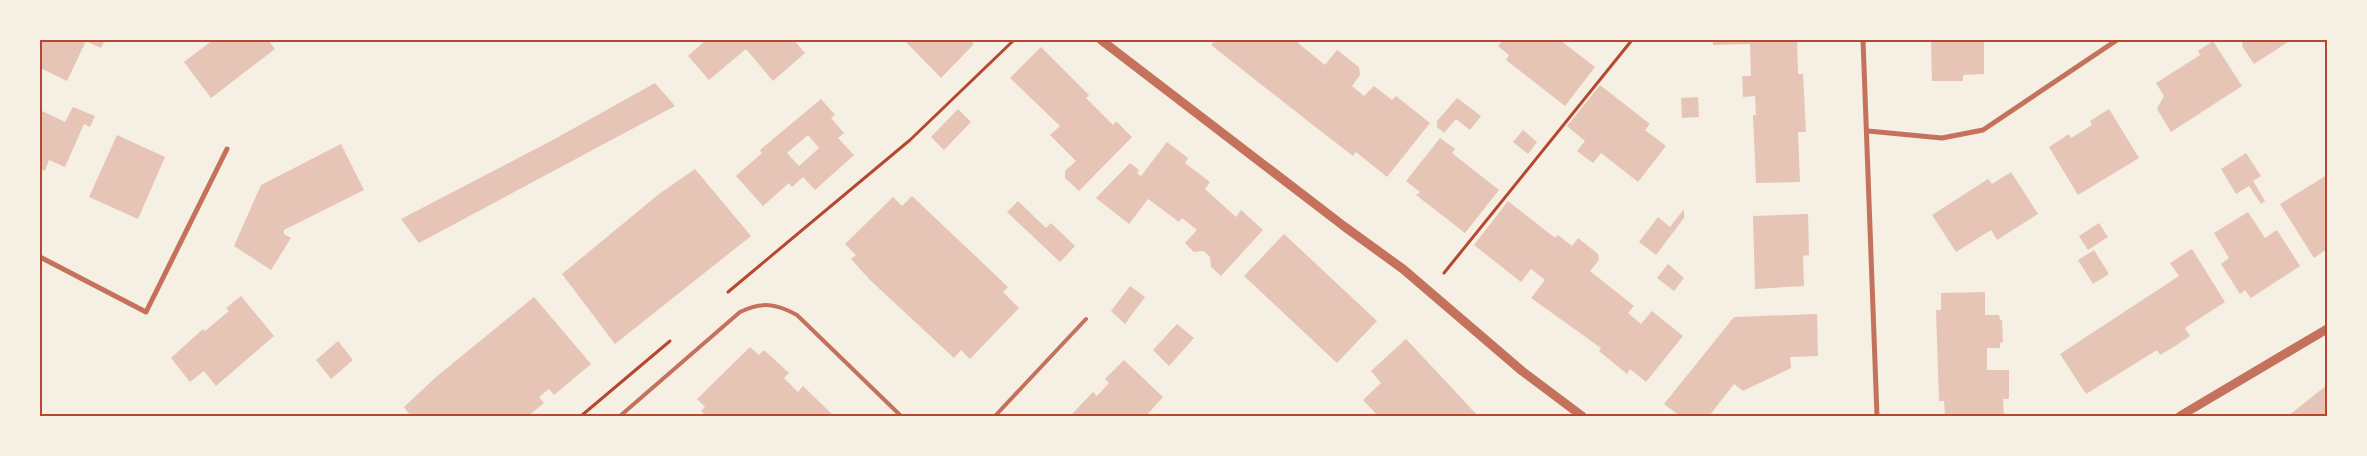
<svg xmlns="http://www.w3.org/2000/svg" width="2367" height="456" font-family="Montserrat,sans-serif">
  <rect width="100%" height="100%" fill="#f6efe4"/>
  <path fill="#e6c5b7" fill-rule="evenodd" d="M 40,40 L 105,40 L 101,48 L 86,41 L 67,81 L 40,68 Z
    M 213,40 L 268,40 L 275,49 L 211,98 L 184,62 Z
    M 706,40 L 794,40 L 805,53 L 773,81 L 746,49 L 709,80 L 688,56 Z
    M 904,40 L 970,40 L 974,44 L 941,78 Z
    M 1216,40 L 1300,40 L 1298,43 L 1325,65 L 1337,50 L 1359,67 L 1360,75 L 1352,86 L 1364,96 L 1374,86 L 1392,100 L 1396,96 L 1430,123 L 1387,177 L 1356,152 L 1353,156 L 1318,129 L 1211,45 Z
    M 1503,40 L 1560,40 L 1595,67 L 1565,106 L 1506,60 L 1509,55 L 1498,46 Z
    M 1713,40 L 1797,40 L 1798,74 L 1803,74 L 1806,132 L 1798,132 L 1800,182 L 1756,183 L 1753,115 L 1756,115 L 1755,96 L 1743,97 L 1742,76 L 1751,76 L 1750,44 L 1713,45 Z
    M 1931,40 L 1984,40 L 1984,74 L 1963,75 L 1963,81 L 1932,81 Z
    M 2243,40 L 2291,40 L 2254,64 L 2242,46 Z
    M 2213,41 L 2242,86 L 2171,132 L 2157,109 L 2164,96 L 2156,83 L 2200,55 L 2198,51 Z
    M 1041,47 L 1089,95 L 1086,98 L 1113,125 L 1116,121 L 1132,137 L 1079,191 L 1065,178 L 1065,171 L 1076,161 L 1050,135 L 1060,126 L 1010,78 Z
    M 655,83 L 675,106 L 419,243 L 401,219 L 551,141 Z
    M 1600,85 L 1650,124 L 1645,130 L 1666,146 L 1638,182 L 1601,153 L 1593,163 L 1577,151 L 1585,141 L 1567,126 Z
    M 1698,97 L 1699,117 L 1682,118 L 1681,98 Z
    M 1457,98 L 1481,116 L 1470,130 L 1456,119 L 1444,133 L 1437,127 L 1437,121 Z
    M 821,99 L 835,115 L 831,118 L 844,133 L 838,138 L 854,155 L 815,190 L 803,177 L 792,187 L 789,183 L 763,206 L 736,176 L 762,153 L 760,150 ZM 808,135 L 819,148 L 799,166 L 787,153 Z
    M 73,107 L 95,116 L 90,127 L 84,124 L 65,167 L 49,160 L 45,171 L 40,169 L 40,110 L 65,122 Z
    M 958,109 L 971,122 L 944,150 L 931,137 Z
    M 2109,109 L 2139,158 L 2078,195 L 2049,147 L 2069,134 L 2071,138 L 2092,125 L 2090,121 Z
    M 1523,130 L 1537,142 L 1528,154 L 1513,142 Z
    M 117,135 L 165,157 L 138,219 L 89,197 Z
    M 1440,138 L 1455,149 L 1452,153 L 1499,190 L 1465,233 L 1416,195 L 1420,192 L 1406,181 Z
    M 1167,142 L 1188,158 L 1185,163 L 1210,182 L 1205,189 L 1236,217 L 1241,210 L 1263,230 L 1221,276 L 1211,267 L 1210,257 L 1204,251 L 1194,252 L 1185,243 L 1197,230 L 1182,218 L 1179,222 L 1148,199 L 1129,224 L 1096,198 L 1130,163 L 1139,170 L 1137,173 L 1141,176 Z
    M 341,144 L 364,190 L 284,230 L 284,234 L 291,238 L 271,270 L 234,246 L 261,185 Z
    M 2246,153 L 2261,176 L 2253,181 L 2265,201 L 2261,204 L 2249,186 L 2236,194 L 2221,169 Z
    M 695,169 L 751,236 L 615,344 L 562,274 L 659,194 Z
    M 2011,172 L 2038,214 L 1997,240 L 1991,230 L 1956,252 L 1932,215 L 1988,179 L 1992,184 Z
    M 2327,175 L 2327,249 L 2314,258 L 2280,204 Z
    M 912,196 L 1008,287 L 1003,292 L 1019,308 L 970,359 L 961,350 L 954,358 L 870,280 L 851,259 L 856,255 L 845,244 L 893,197 L 902,206 Z
    M 1018,201 L 1046,228 L 1051,223 L 1075,246 L 1060,262 L 1007,212 Z
    M 1508,201 L 1555,238 L 1558,235 L 1572,246 L 1578,238 L 1598,254 L 1599,260 L 1590,271 L 1634,306 L 1628,313 L 1641,324 L 1652,311 L 1683,336 L 1646,382 L 1630,369 L 1627,374 L 1599,351 L 1601,348 L 1531,298 L 1545,280 L 1531,269 L 1521,282 L 1474,245 Z
    M 1684,209 L 1684,218 L 1656,255 L 1639,242 L 1658,217 L 1670,227 Z
    M 2248,212 L 2265,238 L 2277,230 L 2300,266 L 2251,298 L 2245,290 L 2240,294 L 2221,264 L 2229,258 L 2214,233 Z
    M 1808,214 L 1809,255 L 1803,256 L 1804,286 L 1755,289 L 1753,216 Z
    M 2099,223 L 2108,237 L 2088,250 L 2079,236 Z
    M 1284,234 L 1377,321 L 1337,363 L 1244,276 Z
    M 2192,249 L 2225,302 L 2185,328 L 2190,336 L 2175,346 L 2160,355 L 2157,350 L 2086,394 L 2060,354 L 2179,276 L 2170,263 Z
    M 2094,250 L 2109,274 L 2093,284 L 2078,260 Z
    M 1668,264 L 1684,278 L 1674,291 L 1657,278 Z
    M 1130,286 L 1145,297 L 1125,324 L 1111,311 Z
    M 1985,292 L 1985,315 L 1999,315 L 2000,320 L 2002,320 L 2003,342 L 2000,343 L 2000,348 L 1987,348 L 1987,370 L 2009,370 L 2009,399 L 2003,399 L 2004,416 L 1945,416 L 1944,401 L 1939,401 L 1936,310 L 1941,310 L 1941,293 Z
    M 241,296 L 274,336 L 216,386 L 204,371 L 190,382 L 171,358 L 203,329 L 205,331 L 229,311 L 226,308 Z
    M 534,297 L 591,364 L 554,395 L 549,389 L 539,397 L 544,403 L 528,416 L 411,416 L 404,407 L 436,377 Z
    M 1817,314 L 1818,356 L 1790,357 L 1791,368 L 1743,391 L 1734,384 L 1709,416 L 1680,416 L 1664,404 L 1734,317 Z
    M 1177,324 L 1194,338 L 1169,366 L 1153,350 Z
    M 1406,339 L 1452,388 L 1478,416 L 1378,416 L 1363,400 L 1381,383 L 1371,371 Z
    M 338,341 L 353,360 L 331,379 L 316,360 Z
    M 750,347 L 759,355 L 764,350 L 789,373 L 784,378 L 798,392 L 803,386 L 834,416 L 706,416 L 701,411 L 705,407 L 697,399 Z
    M 1124,360 L 1163,397 L 1146,416 L 1070,416 L 1093,392 L 1097,396 L 1109,383 L 1105,379 Z
    M 2327,385 L 2327,416 L 2288,416 Z"/>
  <g fill="none" stroke-linecap="round" stroke-linejoin="round">
    <path stroke="#b5482f" stroke-width="3" d="M 1444,273 L 1632,40
      M 728,292 L 910,140 L 1014,40
      M 581,416 L 670,341"/>
    <path stroke="#c5725c" stroke-width="4" d="M 620,416 L 740,312 C 762,301 777,304 797,315 L 901,416
      M 995,416 L 1086,319"/>
    <path stroke="#c5725c" stroke-width="5" d="M 1863,40 L 1877,416
      M 1868,131 L 1942,138 L 1983,130 L 2117,40
      M 40,257 L 146,312 L 227,149"/>
    <path stroke="#c5725c" stroke-width="9" d="M 1101,40 L 1345,227 L 1403,269 L 1522,371 L 1582,416
      M 2180,416 L 2327,329"/>
  </g>
  <rect width="2367" height="456" fill="none" stroke="#f6efe4" stroke-width="82"/>
  <rect x="41" y="41" width="2285" height="374" fill="none" stroke="#b5482f" stroke-width="2"/>
</svg>
